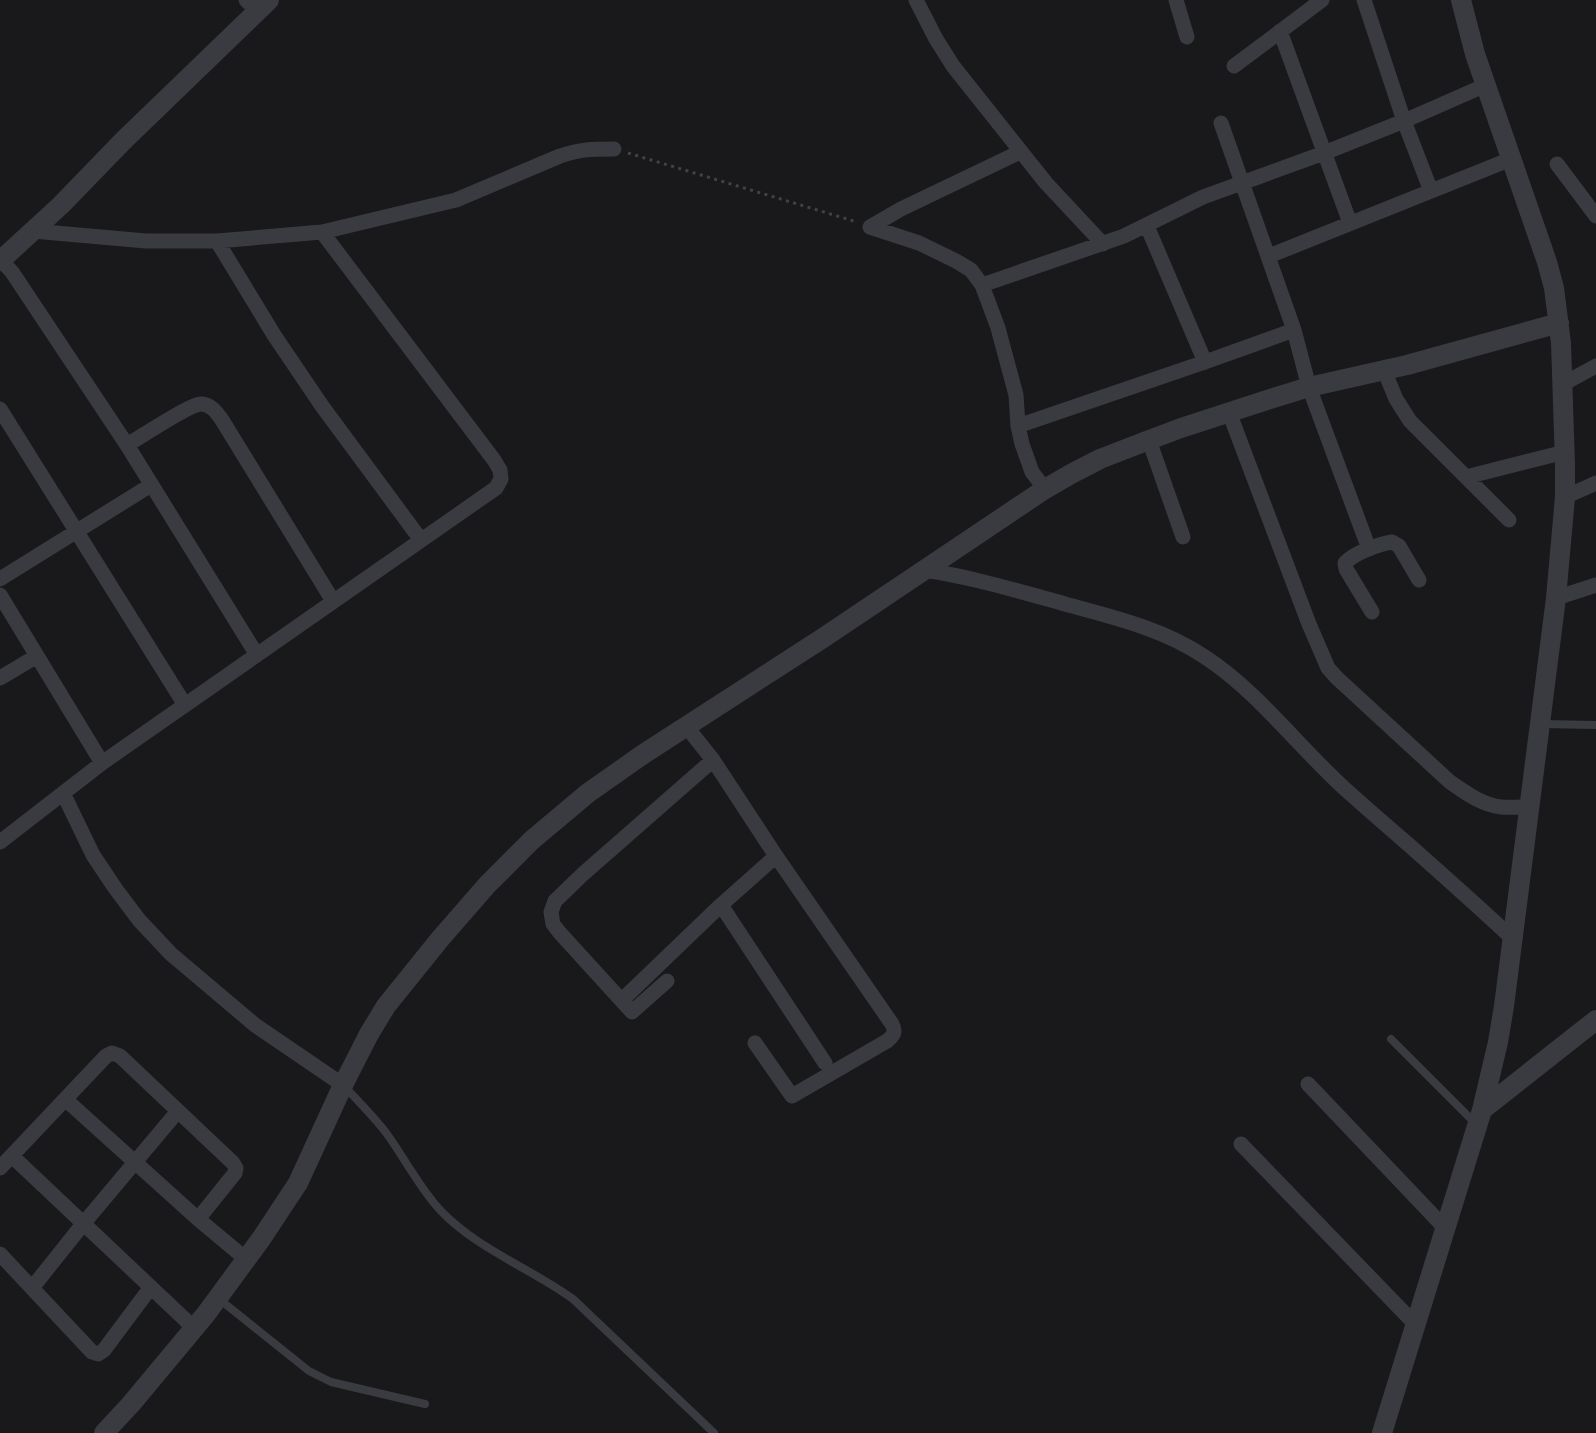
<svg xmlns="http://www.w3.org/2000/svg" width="1596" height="1433" font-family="'PT Sans Narrow',sans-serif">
  <rect width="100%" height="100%" fill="#19191c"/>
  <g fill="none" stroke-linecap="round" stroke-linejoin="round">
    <path stroke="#404248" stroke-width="3" stroke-dasharray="3 4.5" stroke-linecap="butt" d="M 628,153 L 857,222"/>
    <path stroke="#3a3b41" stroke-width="8" d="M 1541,724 L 1596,725
      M 1391,1039 L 1477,1125
      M 344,1086 C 359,1102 374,1117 387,1134 C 405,1159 419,1187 440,1210 C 477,1249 530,1268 573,1299 L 714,1433
      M 219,1299 L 309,1371 L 331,1382 L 425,1404"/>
    <path stroke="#3a3b41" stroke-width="15" d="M 246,0 L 257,11
      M 916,0 L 936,39 L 953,66 L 1046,183 L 1103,244
      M 1176,0 L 1187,37
      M 1364,0 L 1404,121 L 1431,191
      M 1280,31 L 1350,223
      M 1234,66 L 1322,0
      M 1221,123 L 1294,330 L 1309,387 L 1369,549
      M 1557,164 L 1596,216
      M 1147,226 L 1205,362
      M 870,227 L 919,243 L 956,261 L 971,270 L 982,285 L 998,328 L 1016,395 L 1018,426 L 1022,444 L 1032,472 L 1045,489
      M 870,227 L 901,209 L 1020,152
      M 33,231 L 146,241 L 217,241 L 322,232 L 456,200 L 560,156 C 581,149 592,149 614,149
      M 217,241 L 274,335 L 322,406 L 421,540
      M 1269,256 L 1511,159
      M 1,260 L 12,272 L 127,445 L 257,655
      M 982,285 L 1124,236 L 1203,197 L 1324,153 L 1404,121 L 1486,85
      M 1384,370 L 1396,399 L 1410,421 L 1509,520
      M 1563,384 L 1596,366
      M 0,409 L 185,705
      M 1229,412 L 1309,624 L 1328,668 L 1337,678 L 1450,782 C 1466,793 1482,805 1501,807 C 1511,808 1521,807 1530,806
      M 1018,426 L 1205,362 L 1294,330
      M 1149,440 L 1183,537
      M 127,445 C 139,438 190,404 201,404 C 211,404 217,413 222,420 L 333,601
      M 1466,477 L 1565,452
      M 1565,497 L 1596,483
      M 924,570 C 972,577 1018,591 1065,604 C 1113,617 1164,629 1205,657 C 1257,691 1298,746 1344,788 C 1365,807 1387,826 1409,845 C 1444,876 1479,907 1513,939
      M 0,579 L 151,485
      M 0,595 L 102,763
      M 1556,598 L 1596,585
      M 1372,612 L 1346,569 L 1345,563 C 1354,553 1379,544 1392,542 L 1399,546 L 1419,580
      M 0,678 L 37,656
      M 686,726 L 713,760 L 776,856 L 892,1024 C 896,1032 894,1035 887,1041 L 792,1096 L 755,1043
      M 63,793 L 93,855 L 115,888 L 139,920 L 171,954 L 255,1025 L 343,1085
      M 0,842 L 102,763 L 496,488 L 501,479 L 500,470 L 494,460 L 322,232
      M 776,856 L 721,905 L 825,1063
      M 667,981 L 632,1012 L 560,933 L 553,924 L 551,912 L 555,901 L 583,874 L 713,760
      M 622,1000 L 721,905
      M 1308,1084 L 1445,1228
      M 65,1099 L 198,1219 L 246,1259
      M 1241,1144 L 1415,1324
      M 12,1156 L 194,1328
      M 0,1168 L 106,1056 L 112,1053 L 120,1056 L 233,1163 L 236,1168 L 235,1173 L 198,1219
      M 0,1254 L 92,1352 L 98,1354 L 104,1350 L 151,1287
      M 32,1288 L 83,1224 L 178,1111"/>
    <path stroke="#3a3b41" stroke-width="20" d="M 0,261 L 61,205 L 123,141 L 269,0
      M 1482,1110 L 1596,1020
      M 104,1433 L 131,1404 L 206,1314 L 261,1239 L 298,1183 L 343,1085 L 369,1034 L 386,1006 L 440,939 L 487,885 L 532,840 L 588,793 L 642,755 L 823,638 L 1045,489 L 1071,474 L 1100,459 L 1149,440 L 1181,428 L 1267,400 L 1309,387 L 1407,365 L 1559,323
      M 1382,1433 L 1482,1110 L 1498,1042 L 1504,1006 L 1556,598 L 1565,497 L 1565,464 L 1561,343 L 1554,288 L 1547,262 L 1475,54 L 1461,0"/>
  </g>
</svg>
